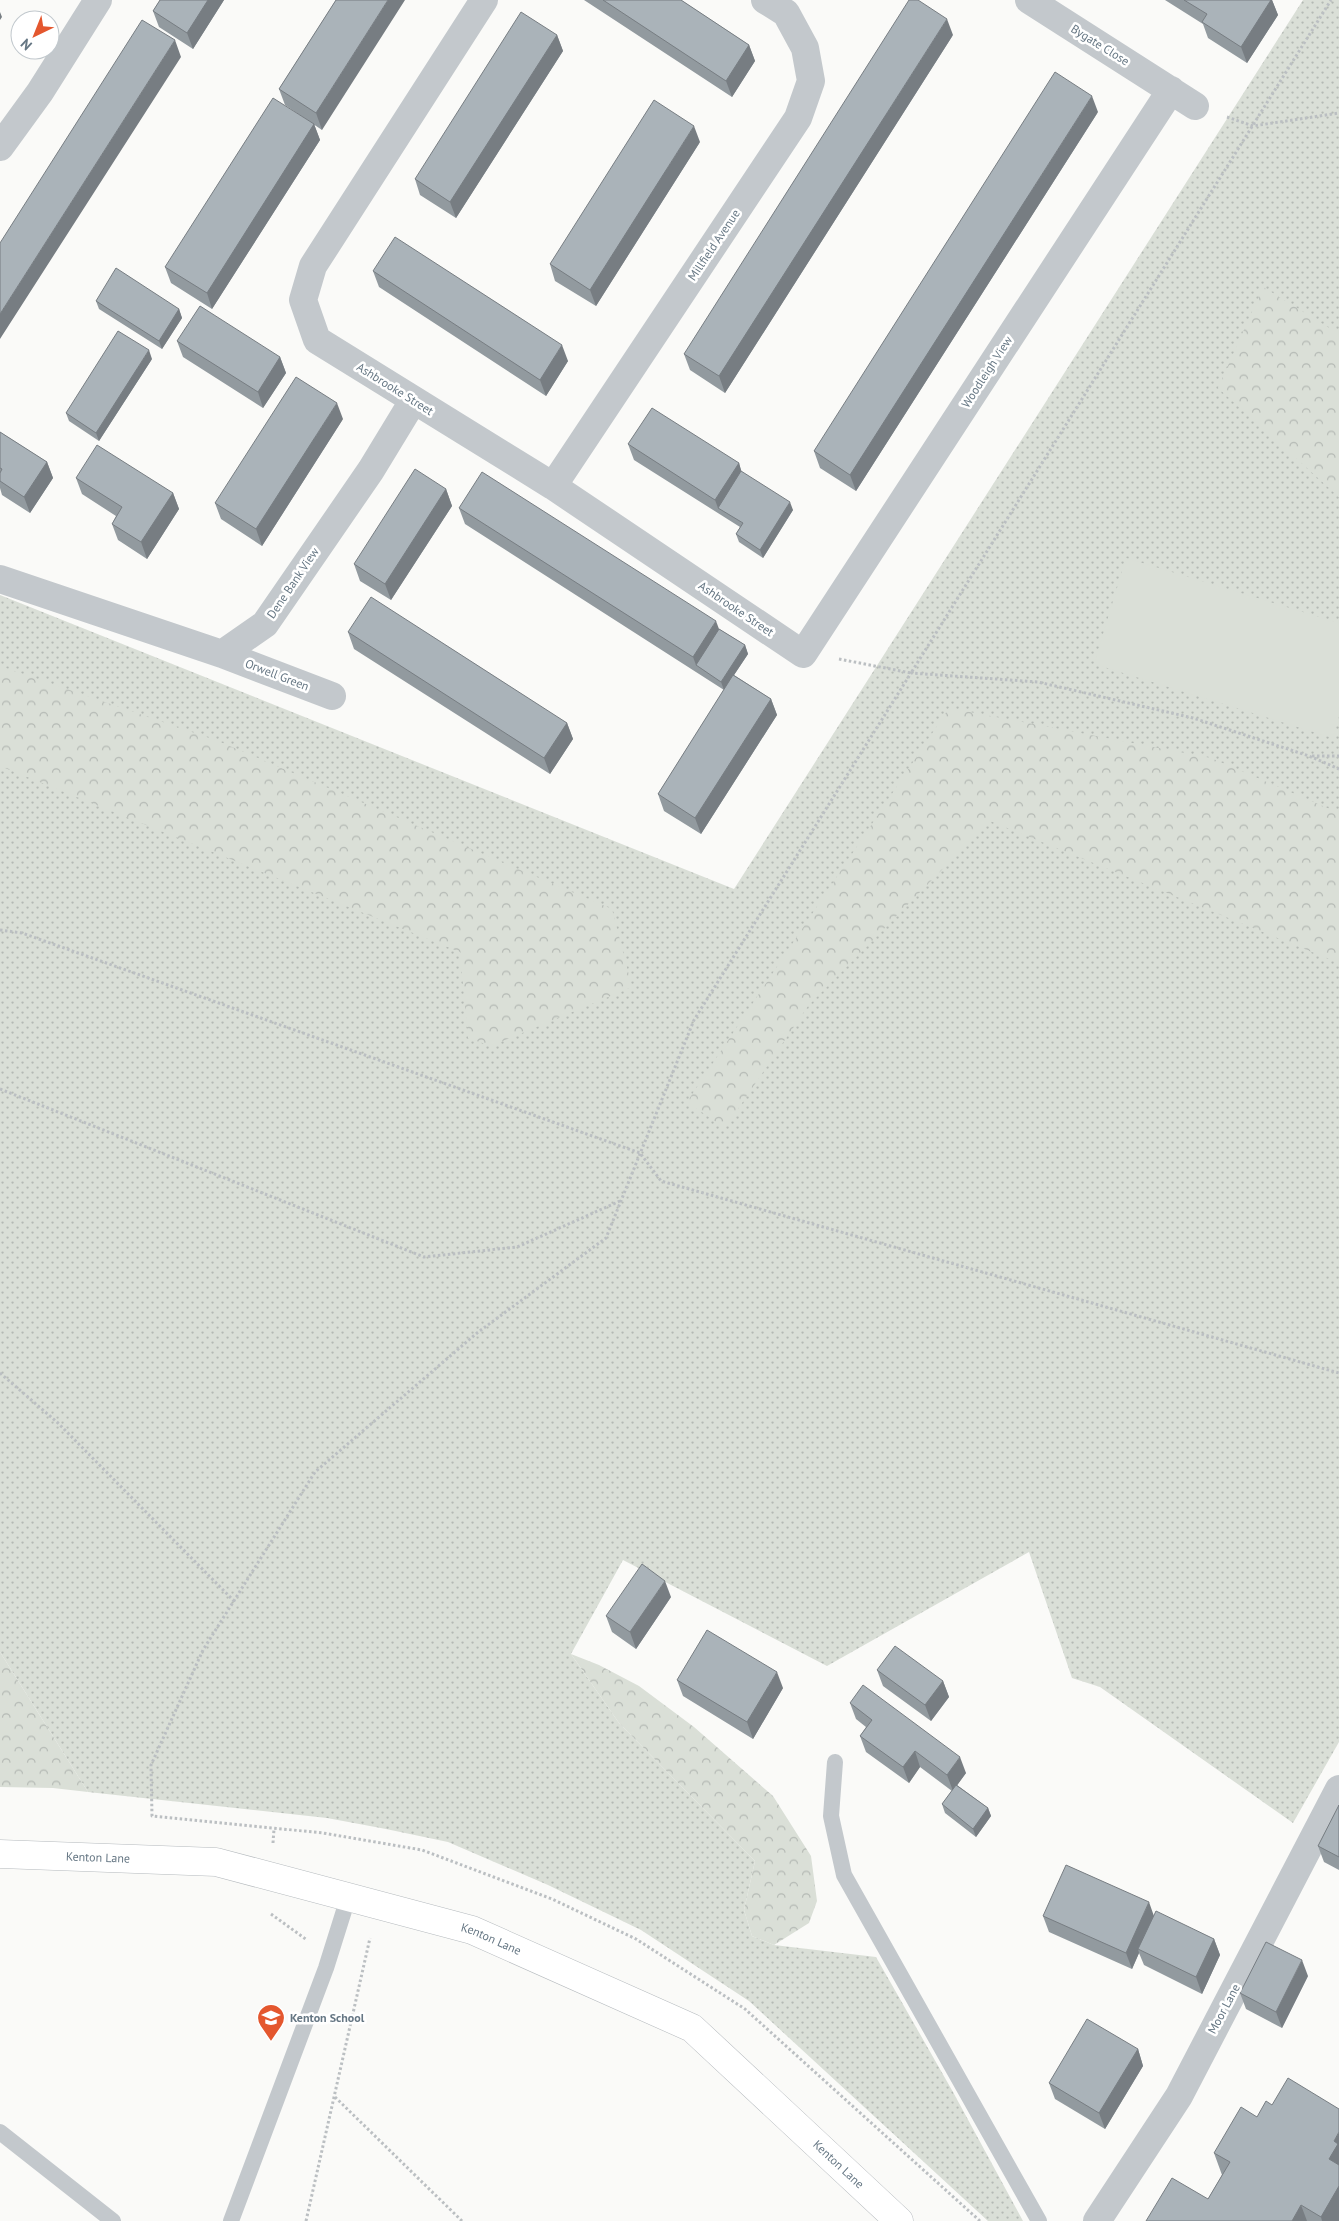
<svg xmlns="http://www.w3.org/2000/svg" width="1339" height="2221" font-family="'PT Sans',sans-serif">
  <defs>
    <pattern id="grass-dots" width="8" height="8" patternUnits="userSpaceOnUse" patternTransform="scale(1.25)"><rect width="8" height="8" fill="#dadfd7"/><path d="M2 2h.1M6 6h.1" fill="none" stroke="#b4b9b4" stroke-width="1.8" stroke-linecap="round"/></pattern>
    <pattern id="forest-crowns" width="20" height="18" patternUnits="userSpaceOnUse" patternTransform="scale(1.25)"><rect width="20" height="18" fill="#dadfd7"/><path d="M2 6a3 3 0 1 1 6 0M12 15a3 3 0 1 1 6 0" fill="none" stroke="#b4b9b4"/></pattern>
  </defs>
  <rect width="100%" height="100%" fill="#fafaf8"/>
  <path fill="url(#grass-dots)" d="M 1303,0 L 1339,0 L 1339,1742 L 1293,1823 L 1100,1687 L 1072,1678 L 1029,1552 L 827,1666 L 623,1560 L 571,1654 L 619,1723 L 755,1861 L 744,1910 L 752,1936 L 774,1945 L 876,1957 L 953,2092 L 1023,2221 L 988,2221 L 749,2001 L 641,1930 L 548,1885 L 448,1842 L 386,1829 L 327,1818 L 88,1792 L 0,1652 L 0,595 L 734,889 Z"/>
  <path fill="url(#forest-crowns)" d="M 1263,287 L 1339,334 L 1339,497 L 1218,388 Z
    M 0,666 L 218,741 L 612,909 L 632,987 L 491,1046 L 468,1038 L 460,952 L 0,766 Z
    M 949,708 L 1211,758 L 1339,813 L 1339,963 L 990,821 L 808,1006 L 725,1128 L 687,1102 Z
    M 0,1652 L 88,1792 L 53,1788 L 0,1787 Z
    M 571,1654 L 599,1665 L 639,1686 L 694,1727 L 773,1796 L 811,1856 L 817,1901 L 809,1923 L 774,1945 L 752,1936 L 744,1910 L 755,1861 L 619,1723 Z"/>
  <path fill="#dadfd7" d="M 1126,558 L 1339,623 L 1339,716 L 1333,738 L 1094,664 Z"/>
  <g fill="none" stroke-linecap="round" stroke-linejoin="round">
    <defs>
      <g id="primary">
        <path id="s1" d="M 0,1854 L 216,1862 L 472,1930 L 692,2028 L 899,2221"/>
      </g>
    </defs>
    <use href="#primary" stroke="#b5babe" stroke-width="29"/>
    <path stroke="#bbbfc2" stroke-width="3" stroke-dasharray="2.5 2.5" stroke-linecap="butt" d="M 1227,117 L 1253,126 L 1339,113
      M 839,659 L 911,673 L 1331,0
      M 1312,756 L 1339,756
      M 0,930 L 22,933 L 640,1153 L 661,1181 L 1339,1373
      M 0,1089 L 424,1257 L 517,1247 L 620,1201
      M 0,1373 L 58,1423 L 234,1601
      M 273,1843 L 274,1829
      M 271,1914 L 307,1940
      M 335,2097 L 462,2221
      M 306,2221 L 370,1938
      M 980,2221 L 745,2009 L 636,1939 L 552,1899 L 422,1850 L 323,1833 L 152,1816 L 151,1765 L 203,1650 L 315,1472 L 477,1333 L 606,1238 L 694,1020 L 911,673 L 1038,682 L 1193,718 L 1309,756 L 1339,769"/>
    <path stroke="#c3c8cc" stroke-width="16" d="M 835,1762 L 831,1816 L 844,1875 L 1039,2221
      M 0,2132 L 113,2221
      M 231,2221 L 326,1968 L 348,1898"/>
    <path stroke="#c3c8cc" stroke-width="28" d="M 484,0 L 313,266 L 303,300 L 317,340 L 553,486 L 803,654 L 1171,90
      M 1029,0 L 1195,106
      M 0,147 L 40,92 L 98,0
      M 553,486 L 798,118 L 811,81 L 805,48 L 786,13 L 765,0
      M 0,579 L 222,654 L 265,624 L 371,470 L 413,401
      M 222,654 L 332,696
      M 1097,2221 L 1179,2096 L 1339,1789"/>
    <use href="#primary" stroke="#fff" stroke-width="28"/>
  </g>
  <path fill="#929a9f" d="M 160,0 L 224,0 L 193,49 L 159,27 L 153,11 Z
    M 336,0 L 322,130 L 285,105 L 279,89 Z
    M 584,0 L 681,0 L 749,45 L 755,61 L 732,97 Z
    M 1165,0 L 1272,0 L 1278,15 L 1247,63 L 1208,38 L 1203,24 Z
    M 557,35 L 563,51 L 456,218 L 420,195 L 415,179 Z
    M 953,35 L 725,393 L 690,370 L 684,354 Z
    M 1098,112 L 856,491 L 820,468 L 814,451 Z
    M 314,124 L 320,140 L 212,309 L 171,283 L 165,267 Z
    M 700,142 L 596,306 L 555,281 L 550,264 Z
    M 373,271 L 568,361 L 546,396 L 379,287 Z
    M 96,301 L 179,309 L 182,318 L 162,349 L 99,309 Z
    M 177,341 L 280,357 L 286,373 L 263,408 L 183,357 Z
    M 152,359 L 99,441 L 69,421 L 66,413 Z
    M 343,419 L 262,546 L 221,519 L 215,503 Z
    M 0,432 L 47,462 L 53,478 L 30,513 L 2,495 L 0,488 Z
    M 628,444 L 739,463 L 741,471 L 793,510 L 763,558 L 739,542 L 736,534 L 740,527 L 634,460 Z
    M 76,478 L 173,493 L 179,509 L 147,559 L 118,540 L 112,524 L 116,516 L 82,494 Z
    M 446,489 L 452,506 L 391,600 L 360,581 L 354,564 Z
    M 459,508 L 719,629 L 745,645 L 748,654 L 734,675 L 771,699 L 777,715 L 701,834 L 664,811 L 658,794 L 724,690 L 465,524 Z
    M 348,632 L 567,723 L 573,739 L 550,774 L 354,649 Z
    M 671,1597 L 636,1649 L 612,1632 L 606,1616 Z
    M 877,1670 L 943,1681 L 949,1697 L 931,1721 L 883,1686 Z
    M 677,1680 L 783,1688 L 753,1739 L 683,1696 Z
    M 850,1703 L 966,1773 L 957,1785 L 988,1808 L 991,1816 L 976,1837 L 945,1813 L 942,1804 L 952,1791 L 920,1767 L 909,1783 L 866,1752 L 860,1736 L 866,1727 L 856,1719 Z
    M 1339,1805 L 1339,1870 L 1324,1862 L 1318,1846 Z
    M 1043,1916 L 1154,1916 L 1214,1939 L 1220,1955 L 1202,1994 L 1144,1965 L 1139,1953 L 1132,1969 L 1049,1932 Z
    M 1308,1976 L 1282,2028 L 1246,2009 L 1240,1993 Z
    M 1138,2049 L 1143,2066 L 1105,2129 L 1055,2099 L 1049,2083 Z
    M 1272,2105 L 1339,2221 L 1146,2221 L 1208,2199 L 1222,2175 L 1214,2153 Z"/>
  <path fill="#777d82" d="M 208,0 L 224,0 L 193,49 L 187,33 Z
    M 388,0 L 405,0 L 322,130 L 316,113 Z
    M 1271,0 L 1272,0 L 1278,15 L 1247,63 L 1241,47 Z
    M 0,12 L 2,17 L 0,20 Z
    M 947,19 L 953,35 L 725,393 L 719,376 Z
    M 557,35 L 563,51 L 456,218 L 450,202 Z
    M 175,40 L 181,57 L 0,339 L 0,314 Z
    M 749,45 L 755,61 L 732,97 L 726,81 Z
    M 1092,96 L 1098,112 L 856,491 L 850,475 Z
    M 314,124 L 320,140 L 212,309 L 207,293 Z
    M 694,126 L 700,142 L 596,306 L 590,290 Z
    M 179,309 L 182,318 L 162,349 L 159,341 Z
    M 562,345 L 568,361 L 546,396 L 540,380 Z
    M 149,350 L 152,359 L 99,441 L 96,433 Z
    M 280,357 L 286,373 L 263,408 L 258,392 Z
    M 337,403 L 343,419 L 262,546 L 256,529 Z
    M 47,462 L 53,478 L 30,513 L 24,497 Z
    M 739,463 L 744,480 L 718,508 L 715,500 Z
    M 446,489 L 452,506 L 391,600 L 385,584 Z
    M 173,493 L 179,509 L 147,559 L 141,542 Z
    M 790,502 L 793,510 L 763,558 L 760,550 Z
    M 716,621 L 722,637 L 696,665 L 693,657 Z
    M 745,645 L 748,654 L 724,690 L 721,682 Z
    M 771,699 L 777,715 L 701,834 L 695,818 Z
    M 567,723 L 573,739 L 550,774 L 544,758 Z
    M 665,1581 L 671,1597 L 636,1649 L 630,1632 Z
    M 777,1672 L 783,1688 L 753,1739 L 747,1722 Z
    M 943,1681 L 949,1697 L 931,1721 L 925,1705 Z
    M 915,1751 L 920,1767 L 909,1783 L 903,1767 Z
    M 960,1757 L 966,1773 L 953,1791 L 947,1775 Z
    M 988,1808 L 991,1816 L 976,1837 L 973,1829 Z
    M 1149,1902 L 1155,1919 L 1138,1949 L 1139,1953 L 1132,1969 L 1126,1953 Z
    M 1214,1939 L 1220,1955 L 1202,1994 L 1196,1977 Z
    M 1302,1960 L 1308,1976 L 1282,2028 L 1276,2012 Z
    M 1138,2049 L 1143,2066 L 1105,2129 L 1099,2113 Z
    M 1339,2132 L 1339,2221 L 1322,2221 L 1321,2217 L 1329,2159 L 1334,2141 Z
    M 1301,2205 L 1307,2221 L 1292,2221 Z"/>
  <path fill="#aab3b9" stroke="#777d82" d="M 160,0 L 208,0 L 187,33 L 153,11 Z
    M 336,0 L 388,0 L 316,113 L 279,89 Z
    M 603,0 L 681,0 L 749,45 L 726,81 Z
    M 909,0 L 918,0 L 947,19 L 719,376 L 684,354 Z
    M 1184,0 L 1271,0 L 1241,47 L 1202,22 L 1207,14 Z
    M 521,12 L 557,35 L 450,202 L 415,179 Z
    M 142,20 L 175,40 L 0,314 L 0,243 Z
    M 1055,72 L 1092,96 L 850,475 L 814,451 Z
    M 273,98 L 314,124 L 207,293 L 165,267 Z
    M 654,100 L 694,126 L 590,290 L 550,264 Z
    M 395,237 L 562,345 L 540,380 L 373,271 Z
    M 116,268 L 179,309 L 159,341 L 96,301 Z
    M 200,306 L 280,357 L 258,392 L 177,341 Z
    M 118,331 L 149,350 L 96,433 L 66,413 Z
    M 296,377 L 337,403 L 256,529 L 215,503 Z
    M 652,408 L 739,463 L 715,500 L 628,444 Z
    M 0,432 L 47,462 L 24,497 L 0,481 L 0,473 L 2,469 L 0,468 Z
    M 97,445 L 173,493 L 141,542 L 112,524 L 122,507 L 76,478 Z
    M 415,469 L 446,489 L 385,584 L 354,564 Z
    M 741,471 L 790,502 L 760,550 L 736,534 L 743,523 L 718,508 Z
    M 482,472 L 716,621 L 693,657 L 459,508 Z
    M 371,597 L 567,723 L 544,758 L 348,632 Z
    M 719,629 L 745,645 L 721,682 L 696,665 Z
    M 733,675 L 771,699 L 695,818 L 658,794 Z
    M 642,1564 L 665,1581 L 630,1632 L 606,1616 Z
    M 707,1630 L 777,1672 L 747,1722 L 677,1680 Z
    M 895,1646 L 943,1681 L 925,1705 L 877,1670 Z
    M 863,1685 L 960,1757 L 947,1775 L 915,1751 L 903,1767 L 860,1736 L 872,1720 L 850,1703 Z
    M 956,1785 L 988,1808 L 973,1829 L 942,1804 Z
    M 1339,1805 L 1339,1857 L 1318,1846 Z
    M 1066,1865 L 1149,1902 L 1126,1953 L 1043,1916 Z
    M 1156,1911 L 1214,1939 L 1196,1977 L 1138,1949 Z
    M 1266,1942 L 1302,1960 L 1276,2012 L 1240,1993 Z
    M 1087,2019 L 1138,2049 L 1099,2113 L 1049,2083 Z
    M 1288,2078 L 1339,2109 L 1339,2132 L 1334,2141 L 1338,2144 L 1329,2159 L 1339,2165 L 1339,2186 L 1321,2217 L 1301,2205 L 1292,2221 L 1146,2221 L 1172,2178 L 1208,2199 L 1230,2162 L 1214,2153 L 1241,2107 L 1257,2117 L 1266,2101 L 1272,2105 Z"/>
  <defs>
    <symbol id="school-pin" viewBox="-11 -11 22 30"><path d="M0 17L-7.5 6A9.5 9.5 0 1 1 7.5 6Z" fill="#e4572e" stroke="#fff"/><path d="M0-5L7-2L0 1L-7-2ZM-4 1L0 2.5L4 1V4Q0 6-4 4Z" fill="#fff"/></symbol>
  </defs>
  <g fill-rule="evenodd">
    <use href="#school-pin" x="255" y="2002" width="32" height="43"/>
  </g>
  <g text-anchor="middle" stroke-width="5" stroke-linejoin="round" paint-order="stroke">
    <g font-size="12" fill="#657683" stroke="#fff">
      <text transform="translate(1100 45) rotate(32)" y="4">Bygate Close</text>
      <text transform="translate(714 245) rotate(-56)" y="4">Millfield Avenue</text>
      <text transform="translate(987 372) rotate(-57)" y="4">Woodleigh View</text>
      <text transform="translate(395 389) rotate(32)" y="4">Ashbrooke Street</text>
      <text transform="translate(293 583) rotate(-56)" y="4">Dene Bank View</text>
      <text transform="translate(736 609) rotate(34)" y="4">Ashbrooke Street</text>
      <text transform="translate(277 675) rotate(21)" y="4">Orwell Green</text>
      <text dy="4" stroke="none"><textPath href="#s1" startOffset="98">Kenton Lane</textPath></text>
      <text dy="4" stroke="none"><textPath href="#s1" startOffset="502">Kenton Lane</textPath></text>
      <text transform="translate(1224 2009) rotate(-62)" y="4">Moor Lane</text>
      <text dy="4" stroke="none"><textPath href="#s1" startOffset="922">Kenton Lane</textPath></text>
    </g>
    <g font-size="12" font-weight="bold" fill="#657683" stroke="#fff" text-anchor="start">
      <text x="290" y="2022">Kenton School</text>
    </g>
  </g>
  <g transform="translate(35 35) rotate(223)"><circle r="24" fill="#ffffff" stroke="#c1c8cd"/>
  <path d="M0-4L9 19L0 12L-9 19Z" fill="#e4572e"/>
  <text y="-8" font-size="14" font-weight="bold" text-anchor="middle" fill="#657683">N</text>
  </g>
</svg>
